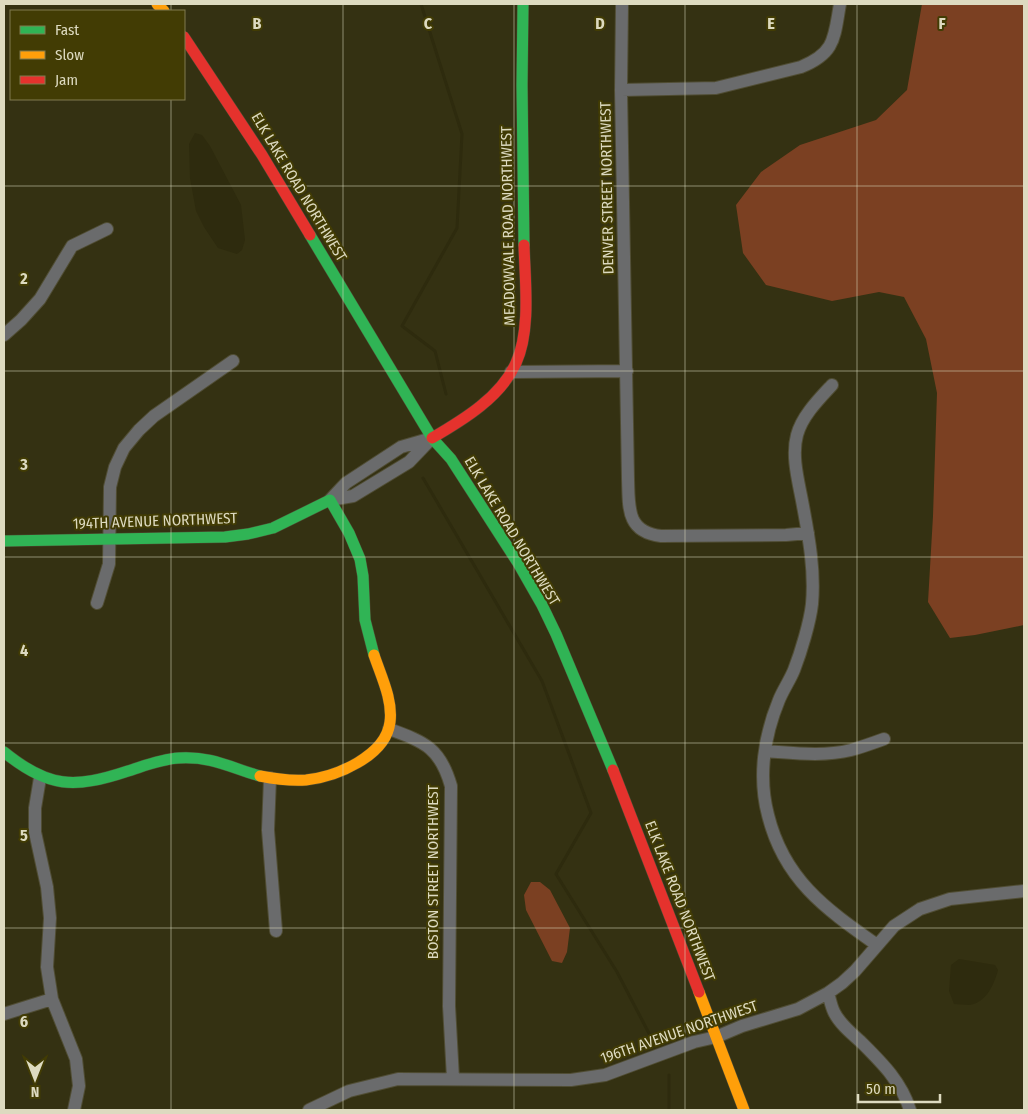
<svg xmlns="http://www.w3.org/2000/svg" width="1028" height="1114" font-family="'Fira Sans Condensed',sans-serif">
  <rect width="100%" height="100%" fill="#343112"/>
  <path fill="#7b4022" d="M 922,4 L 1024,4 L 1024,625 L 975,635 L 950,638 L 928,602 L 933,516 L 937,393 L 926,339 L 904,297 L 879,292 L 832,301 L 766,285 L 743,253 L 736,205 L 761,172 L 800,145 L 876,120 L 907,90 Z
    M 531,882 L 540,882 L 550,890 L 570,928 L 567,952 L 562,963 L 552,961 L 526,910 L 524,895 Z"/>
  <path fill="#2e2b0e" d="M 195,133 L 202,135 L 210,146 L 241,205 L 245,240 L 242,250 L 237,254 L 218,248 L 204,227 L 196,211 L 190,178 L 189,144 Z
    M 959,959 L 995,965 L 998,970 C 994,984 987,1002 970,1005 C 965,1005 959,1004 954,1004 L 949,991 L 951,965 Z"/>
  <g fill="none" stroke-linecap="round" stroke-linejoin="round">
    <path stroke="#2e2b0e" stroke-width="3" d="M 421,4 L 462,134 L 457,228 L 402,326 L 435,351 L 446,394
      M 423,478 L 542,681 L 591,813 L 556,874 L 617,972 L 653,1041
      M 669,1075 L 669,1110"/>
    <defs>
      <path id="street" d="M 622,4 L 621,90 L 628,479 C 629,507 626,532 661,536 L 786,535 L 808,533
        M 621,90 L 716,88 L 801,67 C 836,53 834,37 840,4
        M 4,335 L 21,320 L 40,299 L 72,246 L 107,229
        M 511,372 L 627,371
        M 832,385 C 819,399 802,416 797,435 C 791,457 799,483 803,506 C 809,538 815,571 812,604 C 810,622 801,652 794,670 C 790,680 783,690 779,700 C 764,736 758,777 768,815 C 784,880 826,909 877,945
        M 432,438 L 409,462 L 353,496 L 330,500 L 346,483 L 401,447 Z
        M 97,603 L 109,564 L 110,487 L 115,467 L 124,448 L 139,430 L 154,416 L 233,361
        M 389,729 C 424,742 440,747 451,786 L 449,1006 L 453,1078
        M 765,751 C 794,753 823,757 851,750 C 862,747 873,743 884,739
        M 40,778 L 35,808 L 35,832 L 47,887 L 50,918 L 47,967 L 52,999 L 76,1059 L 79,1086 L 74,1110
        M 270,778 L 268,830 L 276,931
        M 828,993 C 830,999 831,1006 834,1012 C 839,1023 851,1033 860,1041 C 881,1062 901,1081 910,1110
        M 4,1014 L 52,999
        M 309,1110 L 349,1091 L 398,1079 L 571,1080 L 605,1075 L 694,1042 L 716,1037 L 742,1026 L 798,1009 L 828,993 L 842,983 L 855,971 L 894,926 L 920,909 L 950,899 L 1024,891"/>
      <path id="fast" d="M 523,4 L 522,85 L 524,245
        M 310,235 L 432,438 L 451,459 L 518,563 L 542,605 L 556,634 L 613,770
        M 4,541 L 225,537 L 248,534 L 273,528 L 330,500 L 349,533 L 360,559 L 363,576 L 365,620 L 374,655
        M 4,752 C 48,788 74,789 128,771 C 144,766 161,759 179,758 C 212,756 231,768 260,776"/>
      <path id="slow" d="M 157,4 L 164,11
        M 260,776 C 275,779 291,781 306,780 C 336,777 386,756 390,722 C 393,700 381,676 374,655
        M 699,992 L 744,1110"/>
      <path id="jam" d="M 184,37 L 262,155 L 310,235
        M 432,438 C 463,420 501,397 516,363 C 531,330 525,281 524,245
        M 613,770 L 699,992"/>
    </defs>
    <use href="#street" stroke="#504d34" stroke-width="14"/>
    <use href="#fast" stroke="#504d34" stroke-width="12"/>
    <use href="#slow" stroke="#504d34" stroke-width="12"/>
    <use href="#jam" stroke="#504d34" stroke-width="12"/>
    <use href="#street" stroke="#6a6b6c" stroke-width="12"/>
    <use href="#fast" stroke="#30b455" stroke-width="11"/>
    <use href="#slow" stroke="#ff9f0a" stroke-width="11"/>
    <use href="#jam" stroke="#e5322d" stroke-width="11"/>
  </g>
  <path fill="none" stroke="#dddac0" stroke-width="1" stroke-opacity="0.55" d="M 171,4 L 171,11M 343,4 L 343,1110M 514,4 L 514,1110M 685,4 L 685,1110M 857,4 L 857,1110M 171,99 L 171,1110M 4,186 L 1024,186M 4,371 L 1024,371M 4,557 L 1024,557M 4,743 L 1024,743M 4,928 L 1024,928"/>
  <g text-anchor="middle" stroke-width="4" stroke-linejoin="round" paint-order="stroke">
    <g font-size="15" fill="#dddac0" stroke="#423c04">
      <text transform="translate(299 187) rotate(59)" y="5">ELK LAKE ROAD NORTHWEST</text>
      <text transform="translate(607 188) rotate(-91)" y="5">DENVER STREET NORTHWEST</text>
      <text transform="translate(508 226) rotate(-91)" y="5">MEADOWVALE ROAD NORTHWEST</text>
      <text transform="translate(155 521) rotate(-2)" y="5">194TH AVENUE NORTHWEST</text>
      <text transform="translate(512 531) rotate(59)" y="5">ELK LAKE ROAD NORTHWEST</text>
      <text transform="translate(433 872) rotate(-90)" y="5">BOSTON STREET NORTHWEST</text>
      <text transform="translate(680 901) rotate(69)" y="5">ELK LAKE ROAD NORTHWEST</text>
      <text transform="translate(679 1032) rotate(-19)" y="5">196TH AVENUE NORTHWEST</text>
    </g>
  </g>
  <g font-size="16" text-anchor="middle" font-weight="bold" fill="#dddac0" stroke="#423c04" stroke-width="4" stroke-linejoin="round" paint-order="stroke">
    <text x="257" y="29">B</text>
    <text x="428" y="29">C</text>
    <text x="600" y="29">D</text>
    <text x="771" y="29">E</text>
    <text x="942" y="29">F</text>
    <text x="24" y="284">2</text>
    <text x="24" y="470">3</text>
    <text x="24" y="656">4</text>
    <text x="24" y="841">5</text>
    <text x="24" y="1027">6</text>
  </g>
  <rect width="1028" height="1114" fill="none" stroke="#dddac0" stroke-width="10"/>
  <rect x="10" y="10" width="175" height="90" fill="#423c04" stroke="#807b4f"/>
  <rect x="20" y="26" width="25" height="8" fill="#30b455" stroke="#807b4f"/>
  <text x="55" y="35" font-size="15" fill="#dddac0">Fast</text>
  <rect x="20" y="51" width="25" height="8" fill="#ff9f0a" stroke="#807b4f"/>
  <text x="55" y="60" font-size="15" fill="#dddac0">Slow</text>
  <rect x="20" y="76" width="25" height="8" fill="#e5322d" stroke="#807b4f"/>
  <text x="55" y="85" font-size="15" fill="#dddac0">Jam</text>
  <g transform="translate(35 1079) rotate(180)" stroke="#423c04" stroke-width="4" paint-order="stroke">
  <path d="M0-4L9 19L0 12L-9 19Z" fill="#dddac0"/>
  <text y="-8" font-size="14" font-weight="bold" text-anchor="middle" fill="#dddac0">N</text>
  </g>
  <path d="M858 1094v8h82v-8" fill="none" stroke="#dddac0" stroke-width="2.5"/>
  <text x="866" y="1094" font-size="15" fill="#dddac0" stroke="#423c04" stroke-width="4" paint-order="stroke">50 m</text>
</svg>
